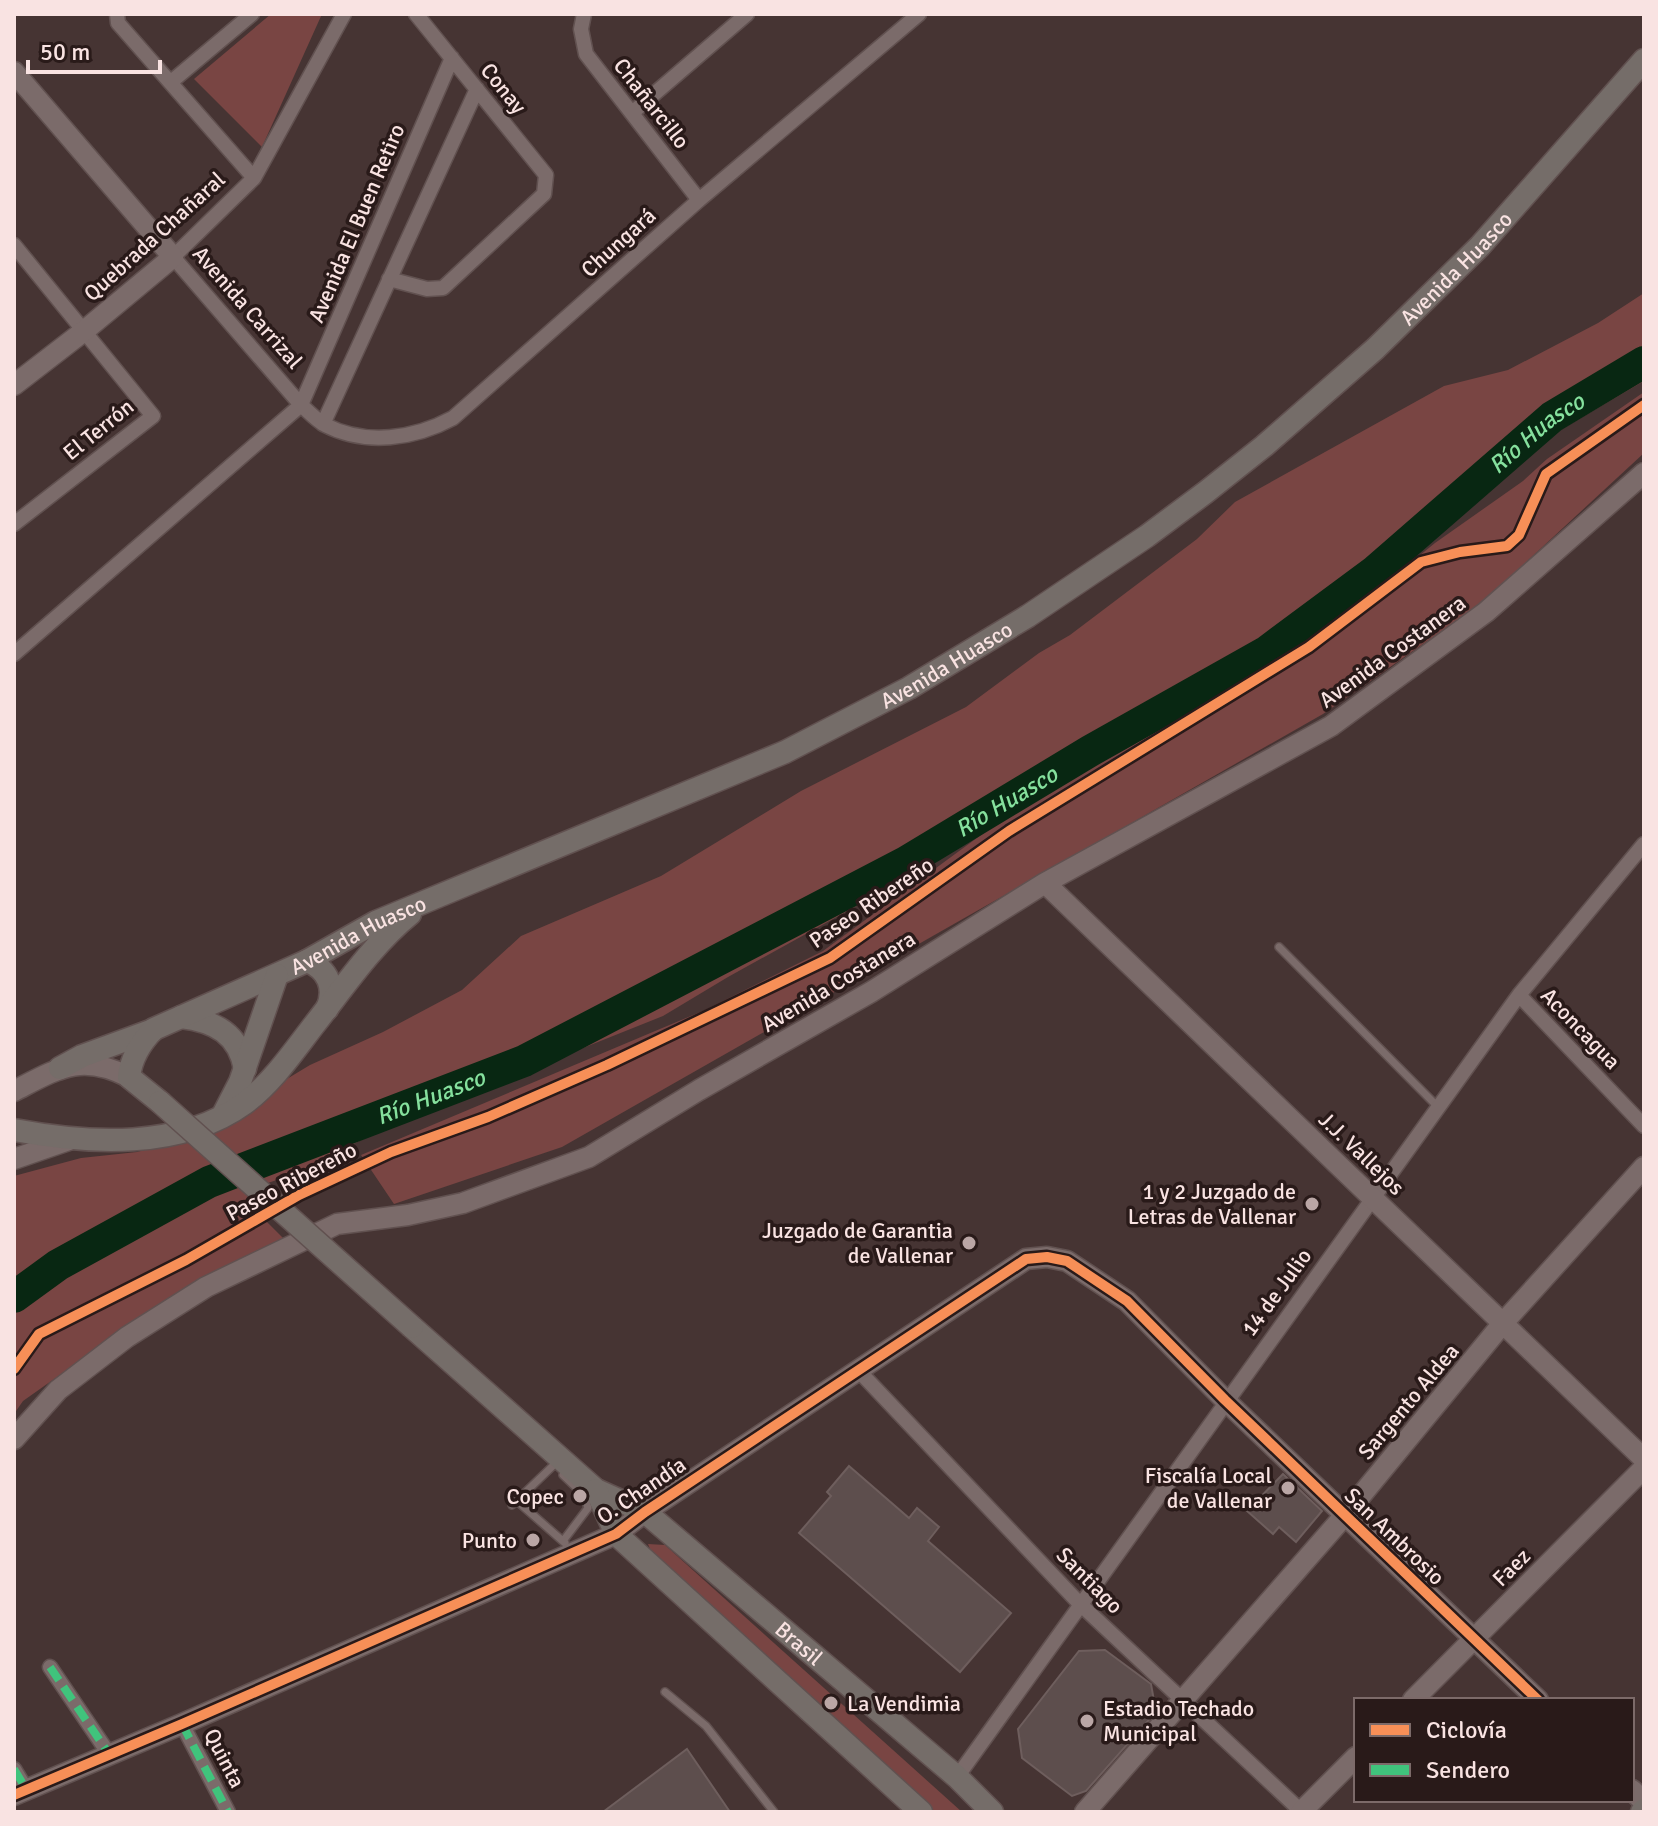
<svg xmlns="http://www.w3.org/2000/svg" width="1658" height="1826" font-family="Signika,sans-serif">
  <rect width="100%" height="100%" fill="#463433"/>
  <path fill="#794543" d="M 271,14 L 322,14 L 262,147 L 194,79 Z
    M 1644,293 L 1644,381 L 1511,459 L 1368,568 L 1296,628 L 1150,727 L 1286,656 L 1309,638 L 1335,624 L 1435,543 L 1523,481 L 1547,459 L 1644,392 L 1644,453 L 1483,602 L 1323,714 L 562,1147 L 394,1204 L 361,1155 L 705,1010 L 823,951 L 1015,810 L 1064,778 L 1049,769 L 929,844 L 927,867 L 728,977 L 663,1016 L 415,1115 L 349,1146 L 306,1170 L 259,1186 L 250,1205 L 284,1239 L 163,1302 L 23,1401 L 14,1414 L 14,1176 L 81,1158 L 137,1152 L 177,1141 L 242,1106 L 310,1065 L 383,1032 L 462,990 L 521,936 L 661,876 L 801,791 L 966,707 L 1039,653 L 1070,635 L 1197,539 L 1235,502 L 1444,386 L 1508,370 L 1598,323 Z
    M 648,1544 L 665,1545 L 962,1812 L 932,1812 L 654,1559 Z"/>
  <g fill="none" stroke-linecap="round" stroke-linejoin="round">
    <path stroke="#082712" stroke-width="32" id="s1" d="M 14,1297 L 58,1265 L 209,1182 L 524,1061 L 906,862 L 1090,751 L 1266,652 L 1375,571 L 1552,417 L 1644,362"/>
  </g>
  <path fill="#5d4e4d" stroke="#6e5e5d" stroke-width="2" d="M 849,1466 L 909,1518 L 917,1508 L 939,1527 L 928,1541 L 1011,1613 L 960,1672 L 799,1533 L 831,1496 L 827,1492 Z
    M 1283,1474 L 1322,1511 L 1296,1542 L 1279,1527 L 1273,1534 L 1247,1511 Z
    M 1105,1650 L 1151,1684 L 1156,1712 L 1086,1791 L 1072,1796 L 1022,1758 L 1018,1729 L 1079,1651 Z
    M 687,1749 L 730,1812 L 603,1812 Z"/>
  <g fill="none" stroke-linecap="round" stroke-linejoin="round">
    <defs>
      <path id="lane" d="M 1279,947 L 1438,1107
        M 563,1475 L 584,1495 L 588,1508 L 563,1541
        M 517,1501 L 565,1543
        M 512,1505 L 559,1460
        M 665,1692 L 706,1726 L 774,1812"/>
      <path id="street" d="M 117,14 L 118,23 L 254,178
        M 344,14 L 254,178 L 173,257 L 301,405 C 308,411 316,420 325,425 C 366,446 414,439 453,418 L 699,200 L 919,14
        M 584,14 L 581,29 L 586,54 L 699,200
        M 171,82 L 252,14
        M 632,113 L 747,14
        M 14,245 L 153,416 L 14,524
        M 389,279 L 427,289 L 443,288 L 544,194 L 546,175 L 416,14
        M 323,424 L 477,89
        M 14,654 L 301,405 L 452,58
        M 1519,995 L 1644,1126
        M 857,1369 L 1079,1603 L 1302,1812
        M 50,1667 L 109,1754
        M 182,1724 L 228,1812
        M 14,1769 L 26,1789
        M 957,1777 L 1519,995 L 1644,844"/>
      <path id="secondary" d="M 14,72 L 173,257 L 84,331 L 14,385
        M 1045,883 L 1644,1459
        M 14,1091 C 57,1069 81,1052 129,1077
        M 14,1159 L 69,1140
        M 14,1439 L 58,1390 L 127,1337 L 206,1287 L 337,1224 L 408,1215 L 463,1203 L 589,1157 L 699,1090 L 871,992 L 1045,883 L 1331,726 L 1486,612 L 1644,473
        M 1413,1700 L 1644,1468
        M 1632,1790 L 1644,1802
        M 14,1795 L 182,1724 L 616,1534 L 645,1512 L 1026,1259 L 1047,1257 L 1067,1261 L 1127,1301 L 1225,1400 L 1538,1700
        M 1085,1812 L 1345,1515 L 1503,1323 L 1644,1167
        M 1301,1812 L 1356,1757"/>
      <g id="primary">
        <path d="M 307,961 C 328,969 336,988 327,1009"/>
        <path d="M 181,1017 C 215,1021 239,1034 245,1069"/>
        <path d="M 60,1068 L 82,1056 L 153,1030"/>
        <path id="s2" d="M 160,1102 L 129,1077 C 131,1058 140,1043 154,1029 L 307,961 L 376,922 L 785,752 L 909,688 L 1028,616 L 1147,536 L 1206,492 L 1264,446 L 1375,349 L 1480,246 L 1644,60"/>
        <path d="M 223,1115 L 240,1082 L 277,975"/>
        <path d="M 14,1130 C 89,1144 180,1150 245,1103 C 272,1083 294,1051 314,1025 C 344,987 373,944 410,914"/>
        <path id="s3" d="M 412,1327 L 596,1490 L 645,1512 L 957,1777 L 992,1812"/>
        <path d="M 596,1490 L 616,1534 L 921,1812"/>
        <path d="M 1642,1812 L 1644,1810"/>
      </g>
    </defs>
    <use href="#lane" stroke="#615150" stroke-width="10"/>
    <use href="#street" stroke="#615150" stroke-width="17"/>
    <use href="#secondary" stroke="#615150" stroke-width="23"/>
    <use href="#primary" stroke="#615150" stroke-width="25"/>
    <use href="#lane" stroke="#7b6b6a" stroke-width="7"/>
    <use href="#street" stroke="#7b6b6a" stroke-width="14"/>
    <use href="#secondary" stroke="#7b6b6a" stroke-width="20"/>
    <use href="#primary" stroke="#756d69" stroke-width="22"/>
    <defs>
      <path id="primary-bridge" d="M 160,1102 L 412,1327"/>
    </defs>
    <use href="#primary-bridge" stroke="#615150" stroke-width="25" stroke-linecap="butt"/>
    <use href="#primary-bridge" stroke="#756d69" stroke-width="22"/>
    <path stroke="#40c37c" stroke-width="8" stroke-dasharray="16 8" stroke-linecap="butt" d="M 50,1667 L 109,1754
      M 182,1724 L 228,1812
      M 14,1769 L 26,1789"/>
    <defs>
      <path id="cycleway" d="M 14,1369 L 39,1334 L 186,1260 L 299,1195 L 391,1152 L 488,1117 L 607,1065 L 830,958 L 1009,831 L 1309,647 L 1421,562 L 1460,552 L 1507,546 L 1519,535 L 1546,474 L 1644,405
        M 14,1795 L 182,1724 L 616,1534 L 645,1512 L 1026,1259 L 1047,1257 L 1067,1261 L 1127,1301 L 1225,1400 L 1538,1700"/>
    </defs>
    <use href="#cycleway" stroke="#291a19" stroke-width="15"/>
    <use href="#cycleway" stroke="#f78f57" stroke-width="10"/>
  </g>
  <g fill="#baa6a5" stroke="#291a19" stroke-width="3">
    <circle cx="1312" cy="1204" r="8"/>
    <circle cx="969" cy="1243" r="8"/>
    <circle cx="1288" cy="1488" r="8"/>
    <circle cx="580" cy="1496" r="8"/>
    <circle cx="533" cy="1540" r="8"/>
    <circle cx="831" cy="1703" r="8"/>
    <circle cx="1087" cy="1721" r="8"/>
  </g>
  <g text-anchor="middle" stroke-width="7" stroke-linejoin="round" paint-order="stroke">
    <g font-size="22" fill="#f9e3e2" stroke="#291a19">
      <text transform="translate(504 88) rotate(51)" y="8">Conay</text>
      <text transform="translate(652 103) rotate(52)" y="8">Chañarcillo</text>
      <text transform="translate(356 223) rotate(-67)" y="8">Avenida El Buen Retiro</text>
      <text transform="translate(154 236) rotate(-42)" y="8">Quebrada Chañaral</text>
      <text transform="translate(618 242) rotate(-42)" y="8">Chungará</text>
      <text dy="8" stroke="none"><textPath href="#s2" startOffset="1616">Avenida Huasco</textPath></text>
      <text transform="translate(248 307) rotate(49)" y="8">Avenida Carrizal</text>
      <text transform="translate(98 429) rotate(-39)" y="8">El Terrón</text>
      <text transform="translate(1392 651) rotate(-36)" y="8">Avenida Costanera</text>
      <text dy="8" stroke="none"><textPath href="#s2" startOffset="968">Avenida Huasco</textPath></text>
      <text transform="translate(871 902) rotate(-34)" y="8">Paseo Ribereño</text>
      <text dy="8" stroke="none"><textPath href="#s2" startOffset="320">Avenida Huasco</textPath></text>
      <text transform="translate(838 981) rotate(-31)" y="8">Avenida Costanera</text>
      <text transform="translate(1581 1028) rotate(46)" y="8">Aconcagua</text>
      <text transform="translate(1362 1153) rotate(44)" y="8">J.J. Vallejos</text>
      <text transform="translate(291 1181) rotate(-28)" y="8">Paseo Ribereño</text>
      <text transform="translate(1276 1292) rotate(-54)" y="8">14 de Julio</text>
      <text transform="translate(1408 1401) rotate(-50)" y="8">Sargento Aldea</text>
      <text transform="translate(641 1490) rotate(-34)" y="8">O. Chandía</text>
      <text transform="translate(1395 1536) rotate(44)" y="8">San Ambrosio</text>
      <text transform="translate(1511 1567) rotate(-45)" y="8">Faez</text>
      <text transform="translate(1090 1580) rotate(45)" y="8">Santiago</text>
      <text dy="8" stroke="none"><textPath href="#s3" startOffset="502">Brasil</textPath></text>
      <text transform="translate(225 1758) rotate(63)" y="8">Quinta</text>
    </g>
    <g font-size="22" fill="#f9e3e2" stroke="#291a19" text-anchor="end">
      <text x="1296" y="1199">1 y 2 Juzgado de<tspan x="1296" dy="25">Letras de Vallenar</tspan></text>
      <text x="953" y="1238">Juzgado de Garantia<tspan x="953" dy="25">de Vallenar</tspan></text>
      <text x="1272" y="1483">Fiscalía Local<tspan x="1272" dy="25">de Vallenar</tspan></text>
      <text x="564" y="1504">Copec</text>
      <text x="517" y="1548">Punto</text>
      <text x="847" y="1711" text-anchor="start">La Vendimia</text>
      <text x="1103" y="1716" text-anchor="start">Estadio Techado<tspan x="1103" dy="25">Municipal</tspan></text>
    </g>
    <g font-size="24" font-style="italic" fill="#85e09d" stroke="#291a19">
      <text dy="8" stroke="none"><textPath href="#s1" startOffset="1760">Río Huasco</textPath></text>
      <text dy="8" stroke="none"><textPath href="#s1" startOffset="1112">Río Huasco</textPath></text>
      <text dy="8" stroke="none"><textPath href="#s1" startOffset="464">Río Huasco</textPath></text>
    </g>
  </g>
  <rect width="1658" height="1826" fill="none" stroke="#f9e3e2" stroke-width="32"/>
  <rect x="1354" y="1698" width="280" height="104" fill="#291a19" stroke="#7c6a69" stroke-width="2"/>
  <rect x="1370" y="1724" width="40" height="12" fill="#f78f57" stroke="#7c6a69" stroke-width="2"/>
  <text x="1426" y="1738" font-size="24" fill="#f9e3e2">Ciclovía</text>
  <rect x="1370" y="1764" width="40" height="12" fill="#40c37c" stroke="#7c6a69" stroke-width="2"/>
  <text x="1426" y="1778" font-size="24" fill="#f9e3e2">Sendero</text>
  <path d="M28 60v12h132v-12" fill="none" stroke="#f9e3e2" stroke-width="4"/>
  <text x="40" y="60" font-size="24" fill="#f9e3e2" stroke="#291a19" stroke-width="6" paint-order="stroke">50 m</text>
</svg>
